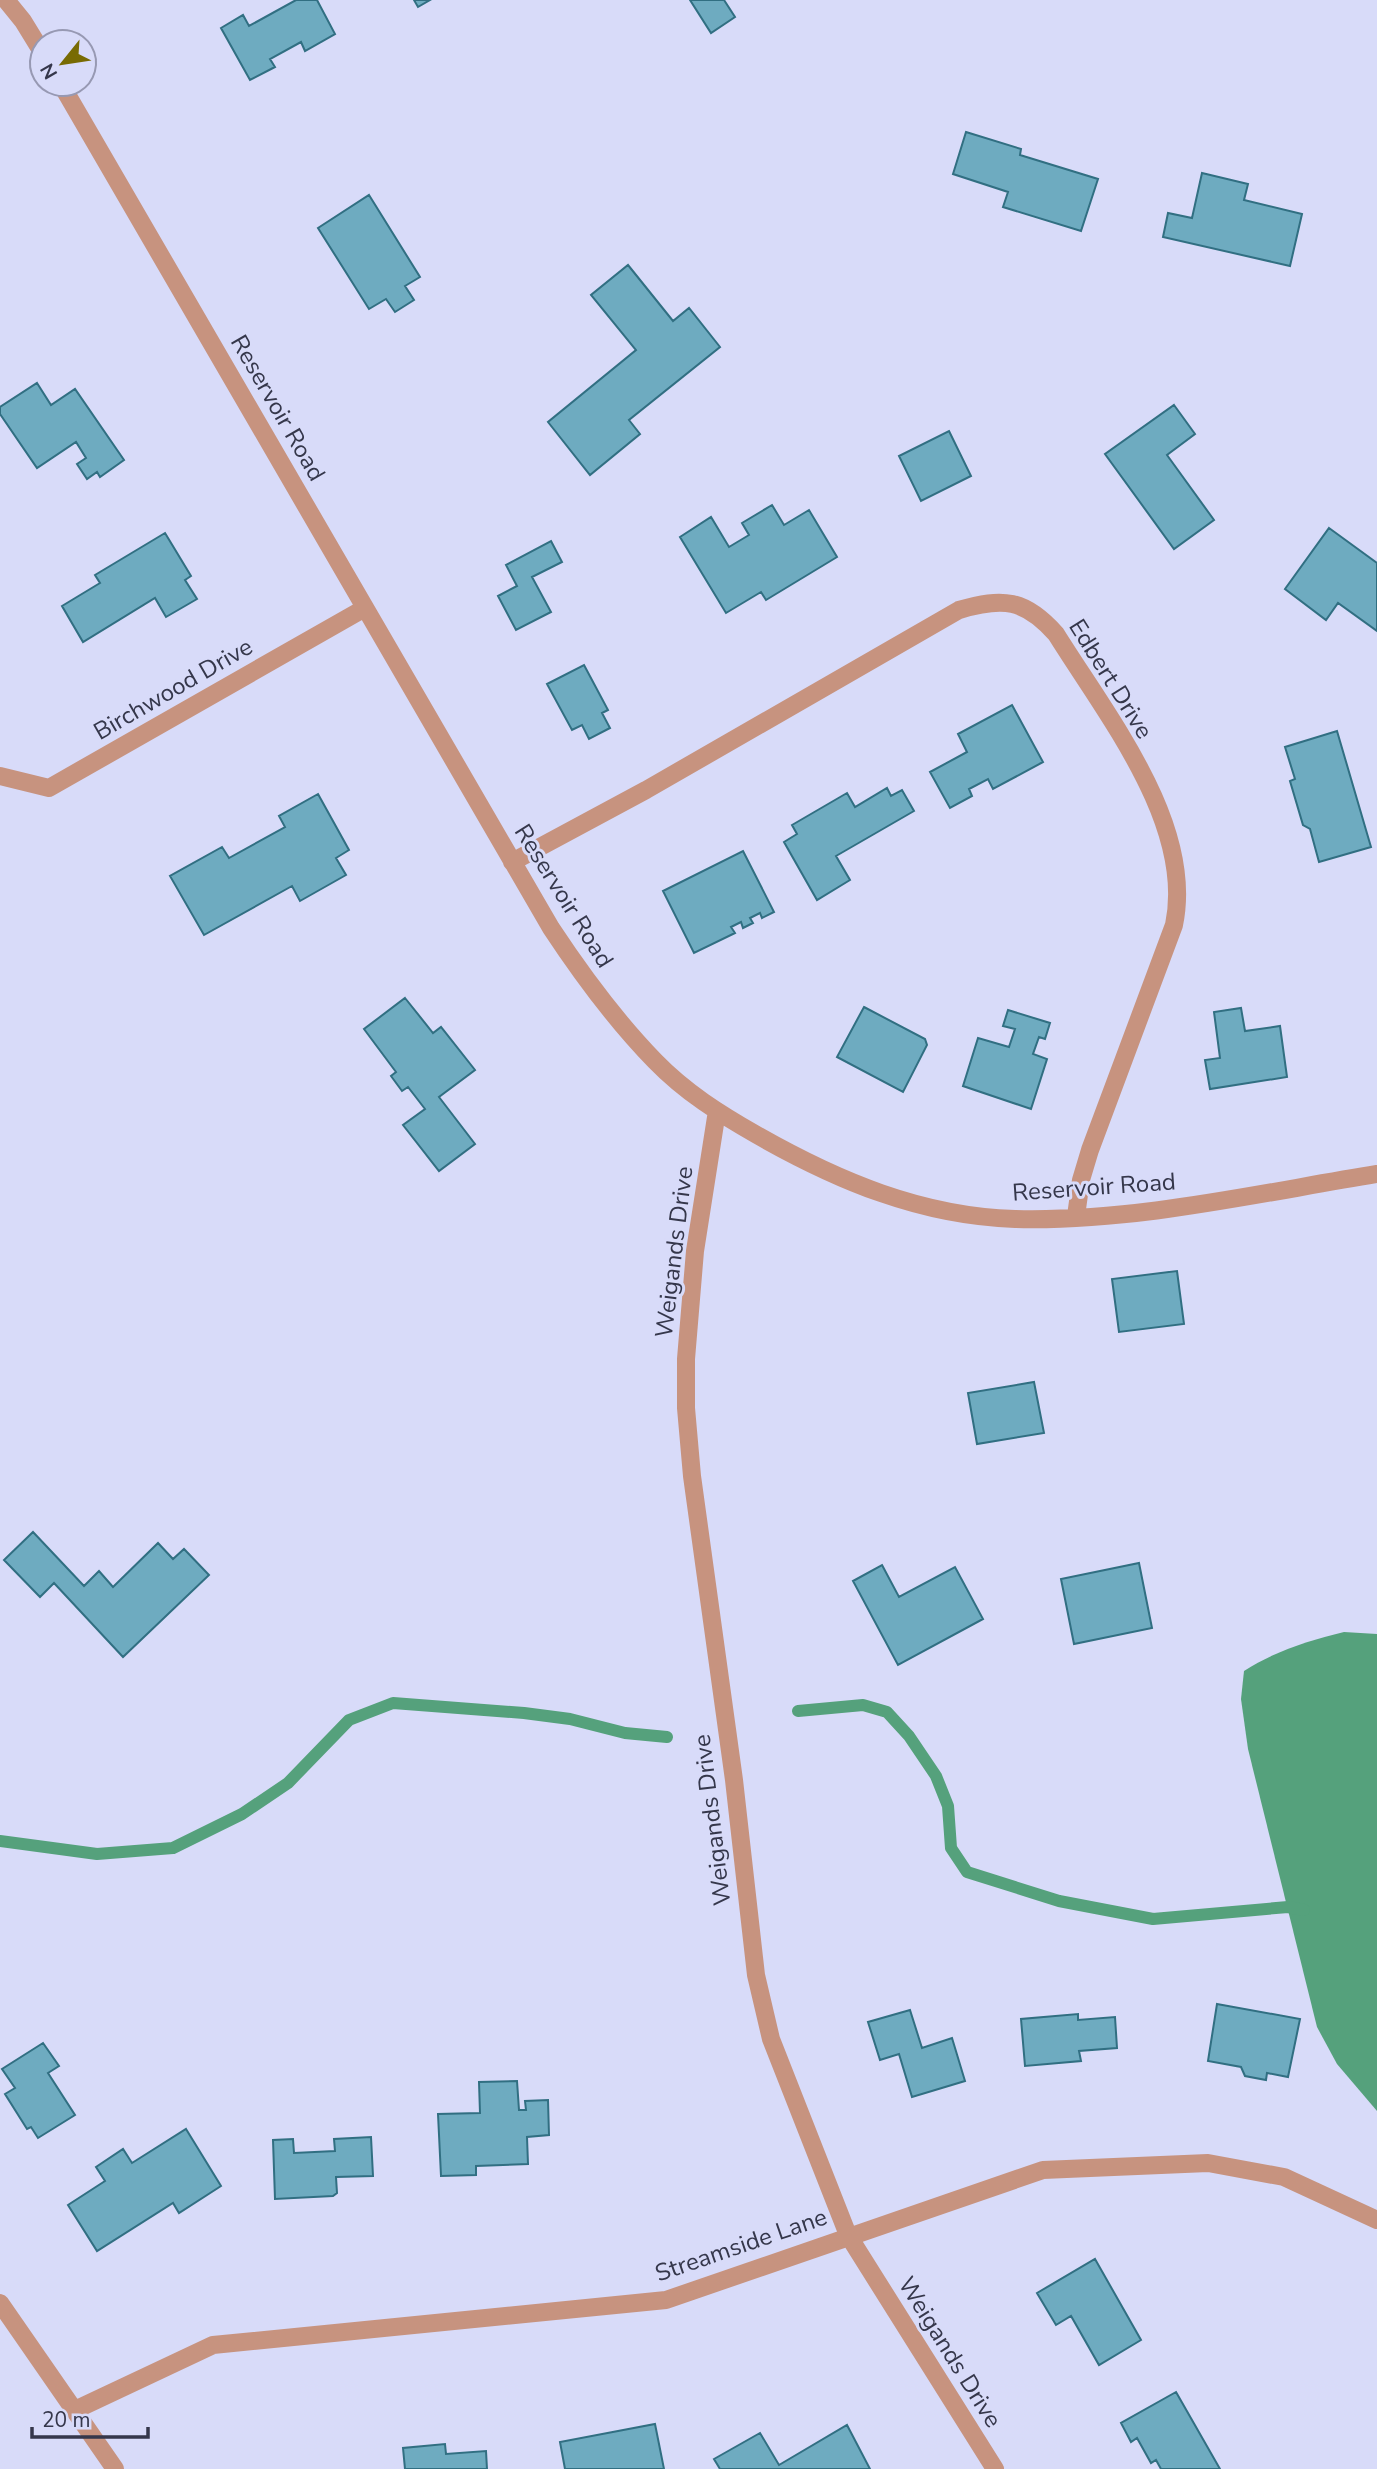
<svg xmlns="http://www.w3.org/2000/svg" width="1377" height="2469" font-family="'Nunito Sans',sans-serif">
  <rect width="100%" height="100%" fill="#d8dbf9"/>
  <path fill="#55a17c" d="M 1344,1632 L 1377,1634 L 1377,2111 L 1337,2064 L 1317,2027 L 1248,1749 L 1241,1699 L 1244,1671 C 1275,1651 1308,1641 1344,1632 Z"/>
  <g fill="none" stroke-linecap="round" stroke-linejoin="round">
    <path stroke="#55a17c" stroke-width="12" d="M 798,1711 L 863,1705 L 887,1712 L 909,1736 L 936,1776 L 948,1806 L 951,1848 L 967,1872 L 1059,1901 L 1153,1919 L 1288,1907 L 1304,1910
      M 0,1841 L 97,1854 L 173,1848 L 242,1814 L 288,1783 L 349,1720 L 393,1703 L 524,1713 L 570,1719 L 625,1733 L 667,1737"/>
  </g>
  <path fill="#6eabc0" stroke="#316f82" stroke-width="2" d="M 296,0 L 317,0 L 335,34 L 305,51 L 301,42 L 270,59 L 275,67 L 250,80 L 221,28 L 243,15 L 249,26 Z
    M 414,0 L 430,0 L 418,7 Z
    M 690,0 L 724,0 L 735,17 L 711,33 Z
    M 966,132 L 1021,149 L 1020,155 L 1098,179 L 1081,231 L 1003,207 L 1008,192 L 953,174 Z
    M 1202,173 L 1248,184 L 1244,200 L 1302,214 L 1290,266 L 1163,237 L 1168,213 L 1192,218 Z
    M 369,195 L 420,277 L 405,286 L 414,300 L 395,312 L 386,299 L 369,309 L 318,228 Z
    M 628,265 L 673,321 L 689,308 L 720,347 L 629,420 L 640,434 L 590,475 L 548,422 L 636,350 L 591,295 Z
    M 37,383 L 51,405 L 75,389 L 124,460 L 100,477 L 97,472 L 87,479 L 77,464 L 86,458 L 76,442 L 37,468 L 0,414 L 0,407 Z
    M 1174,405 L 1195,434 L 1167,455 L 1214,520 L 1174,549 L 1105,454 Z
    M 949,431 L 971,476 L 921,501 L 899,456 Z
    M 772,505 L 784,525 L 809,510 L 837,557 L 766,600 L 761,592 L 726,613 L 680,537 L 711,517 L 729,547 L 749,535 L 742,523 Z
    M 1329,528 L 1377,563 L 1377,631 L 1338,603 L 1326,620 L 1285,589 Z
    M 165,533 L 191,576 L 185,580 L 197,599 L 166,617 L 155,598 L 83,642 L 62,606 L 100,583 L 95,575 Z
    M 551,541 L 562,562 L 532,577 L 551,612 L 516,630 L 498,596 L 517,586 L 506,565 Z
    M 584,665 L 608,710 L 602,713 L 610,728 L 589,739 L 582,725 L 572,730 L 547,684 Z
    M 1012,705 L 1043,762 L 993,789 L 988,779 L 969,789 L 972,796 L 950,808 L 930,772 L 967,752 L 958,734 Z
    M 1337,731 L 1371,847 L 1319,862 L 1310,829 L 1303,825 L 1290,781 L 1295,779 L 1285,747 Z
    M 887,788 L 891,796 L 902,790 L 914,811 L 836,856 L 850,880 L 817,900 L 784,842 L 797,834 L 792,825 L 847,793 L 855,807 Z
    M 318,794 L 349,850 L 336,858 L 346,875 L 300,901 L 292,886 L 204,935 L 170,876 L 222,847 L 229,858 L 285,827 L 279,816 Z
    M 743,851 L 774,912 L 762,918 L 760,913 L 750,918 L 753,923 L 743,928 L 741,922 L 731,927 L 735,933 L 694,953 L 663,891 Z
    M 405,998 L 433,1033 L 441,1027 L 475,1070 L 439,1097 L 475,1144 L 439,1171 L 403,1125 L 425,1109 L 408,1087 L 402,1091 L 391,1076 L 396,1072 L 364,1029 Z
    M 864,1007 L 925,1039 L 927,1045 L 903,1092 L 837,1057 Z
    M 1241,1008 L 1245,1031 L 1280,1026 L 1287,1077 L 1210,1089 L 1205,1060 L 1220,1058 L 1214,1012 Z
    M 1008,1010 L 1050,1023 L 1045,1039 L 1039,1037 L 1033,1054 L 1047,1059 L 1031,1109 L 963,1086 L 978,1038 L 1009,1047 L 1015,1029 L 1003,1026 Z
    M 1177,1271 L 1184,1324 L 1119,1332 L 1112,1279 Z
    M 1034,1382 L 1044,1433 L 977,1444 L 968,1393 Z
    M 33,1532 L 84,1586 L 99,1571 L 113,1587 L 158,1543 L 173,1559 L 184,1549 L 209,1575 L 123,1657 L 54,1583 L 40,1597 L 4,1560 Z
    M 1139,1563 L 1152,1628 L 1074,1644 L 1061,1579 Z
    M 882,1565 L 899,1597 L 955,1567 L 983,1619 L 898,1665 L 853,1581 Z
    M 1217,2004 L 1300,2019 L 1288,2077 L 1267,2073 L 1266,2080 L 1245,2076 L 1241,2067 L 1208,2061 Z
    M 910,2010 L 922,2048 L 952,2038 L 965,2081 L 912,2097 L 899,2054 L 880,2060 L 868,2022 Z
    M 1078,2014 L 1078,2020 L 1115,2017 L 1117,2048 L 1079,2051 L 1081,2061 L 1025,2066 L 1021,2019 Z
    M 43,2043 L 59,2066 L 48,2073 L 75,2115 L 38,2138 L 31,2127 L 27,2129 L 5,2094 L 15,2088 L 2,2069 Z
    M 517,2081 L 519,2110 L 526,2110 L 525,2101 L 548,2100 L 549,2135 L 527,2137 L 528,2164 L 476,2166 L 476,2175 L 441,2176 L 438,2114 L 480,2113 L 479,2082 Z
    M 186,2129 L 221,2186 L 179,2213 L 173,2203 L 97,2251 L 68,2205 L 105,2181 L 96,2167 L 123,2149 L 132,2163 Z
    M 371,2137 L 373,2176 L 336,2177 L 337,2193 L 333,2196 L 275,2199 L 273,2140 L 293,2139 L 294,2153 L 335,2151 L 334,2139 Z
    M 1095,2259 L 1141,2340 L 1099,2365 L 1071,2316 L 1056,2325 L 1037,2293 Z
    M 1176,2392 L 1220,2469 L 1161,2469 L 1156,2460 L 1151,2463 L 1137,2438 L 1131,2442 L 1121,2423 Z
    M 655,2424 L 664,2469 L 565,2469 L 560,2442 Z
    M 847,2425 L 870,2469 L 720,2469 L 714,2459 L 760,2433 L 779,2465 Z
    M 445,2444 L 446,2454 L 486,2451 L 487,2469 L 405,2469 L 403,2448 Z"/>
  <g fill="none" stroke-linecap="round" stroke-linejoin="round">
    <path stroke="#c7937f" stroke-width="18" d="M 6,0 L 23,21 L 42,52
      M 61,84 L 551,928 C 582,975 615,1020 655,1061 C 685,1092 720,1114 757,1135 C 838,1181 921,1216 1015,1219 C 1136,1222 1259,1193 1377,1174
      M 0,776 L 49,788 L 365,608
      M 512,862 L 646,790 L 959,610 C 1003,597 1025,599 1056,634 C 1107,716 1195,825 1174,925 L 1090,1150 L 1081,1180 L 1076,1216
      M 717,1111 L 695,1251 L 686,1359 L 686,1408 L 692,1476 L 734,1780 L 756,1975 L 771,2039 L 848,2235 L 995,2469
      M 0,2303 L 115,2469
      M 75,2410 L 213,2345 L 666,2300 L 1043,2170 L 1208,2163 L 1284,2177 L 1377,2220"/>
  </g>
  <g text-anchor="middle" stroke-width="6" stroke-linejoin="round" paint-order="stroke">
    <g font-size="24" fill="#35374b" stroke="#d8dbf9">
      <text transform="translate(278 408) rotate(60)" y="8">Reservoir Road</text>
      <text transform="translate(1111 679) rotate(58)" y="8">Edbert Drive</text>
      <text transform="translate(173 689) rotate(-30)" y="8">Birchwood Drive</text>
      <text transform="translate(564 896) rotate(58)" y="8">Reservoir Road</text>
      <text transform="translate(1094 1187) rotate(-4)" y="8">Reservoir Road</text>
      <text transform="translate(674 1252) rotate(-83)" y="8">Weigands Drive</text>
      <text transform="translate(712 1820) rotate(-97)" y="8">Weigands Drive</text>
      <text transform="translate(741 2245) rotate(-19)" y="8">Streamside Lane</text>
      <text transform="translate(950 2352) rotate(58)" y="8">Weigands Drive</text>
    </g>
  </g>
  <g transform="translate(63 63) rotate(240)"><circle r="33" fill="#d8dbf9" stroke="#9799b3" stroke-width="2"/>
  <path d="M0-5L12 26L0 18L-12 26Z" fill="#786b03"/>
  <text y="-10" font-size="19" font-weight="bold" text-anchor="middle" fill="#35374b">N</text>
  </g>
  <path d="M32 2427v10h116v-10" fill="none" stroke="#35374b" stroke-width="3.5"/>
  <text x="42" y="2427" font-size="21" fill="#35374b" stroke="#d8dbf9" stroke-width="5" paint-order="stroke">20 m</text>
</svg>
